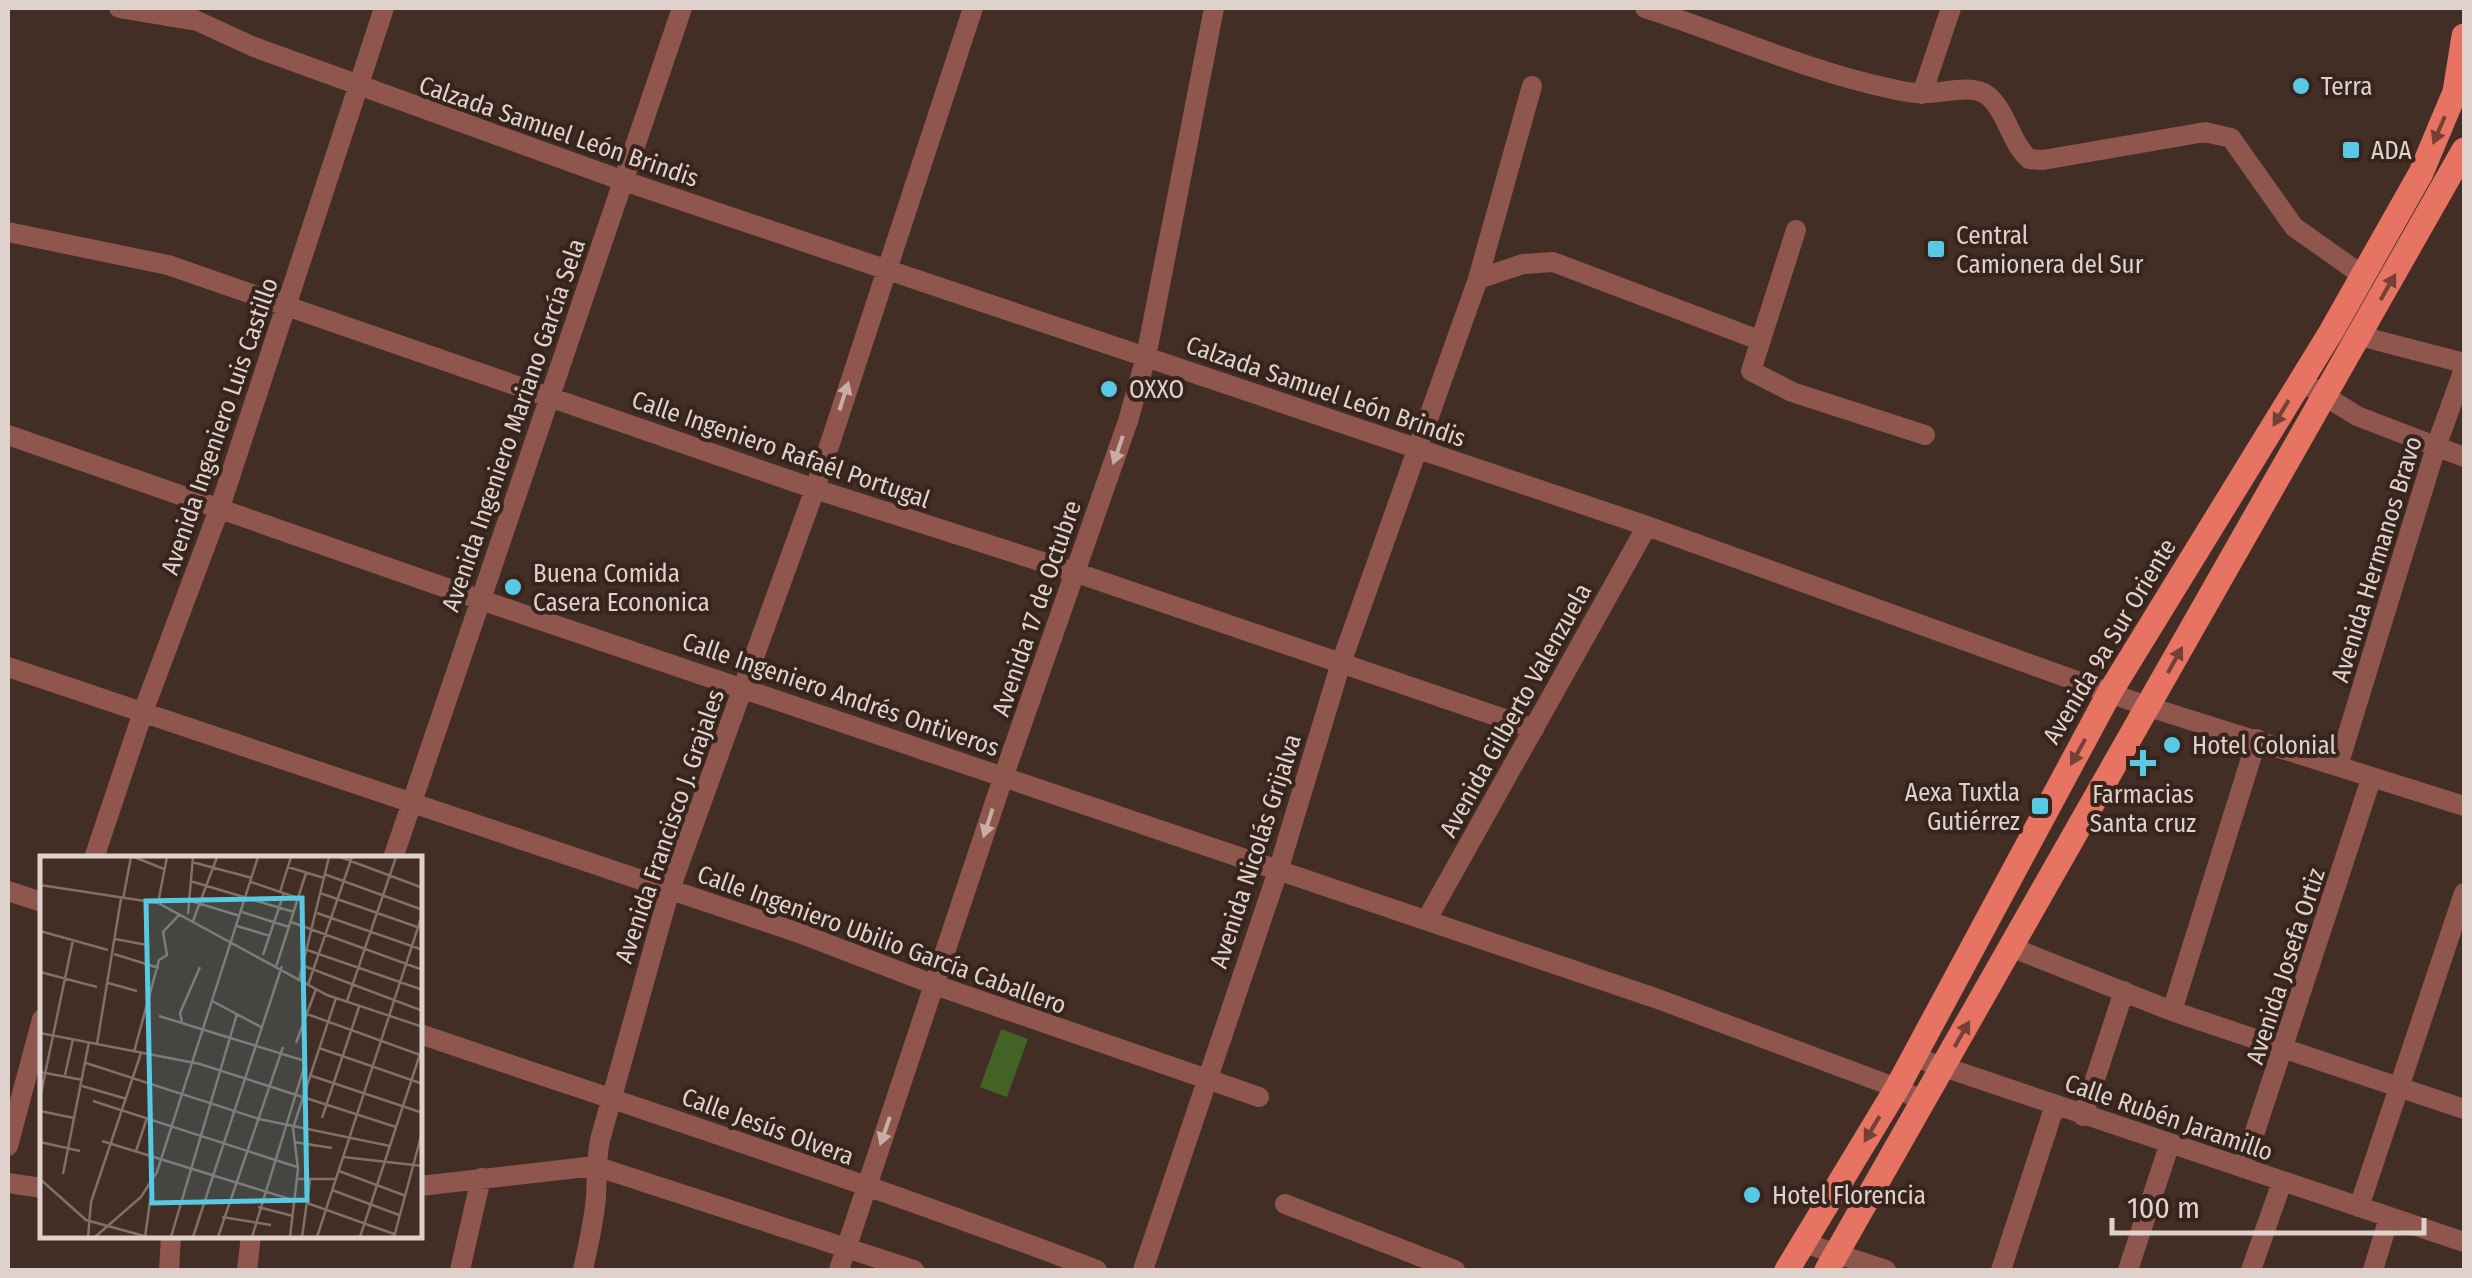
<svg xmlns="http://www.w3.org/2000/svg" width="2472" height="1278" font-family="'Fira Sans Condensed',sans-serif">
  <rect width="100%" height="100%" fill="#422e25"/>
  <path fill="#436226" d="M 1001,1029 L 1028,1039 L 1007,1097 L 980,1087 Z"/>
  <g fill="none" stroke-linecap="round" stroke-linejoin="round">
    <path stroke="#8f564d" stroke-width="20" d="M 119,8 L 191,20
      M 177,8 L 195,20 L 254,47 L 621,180 L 1647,526 L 2149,707 L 2464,806
      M 1645,8 C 1726,34 1805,70 1888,88 C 1900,91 1914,94 1926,93 C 1945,93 1971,84 1987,95 C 2007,111 2010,142 2029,159 L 2043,160 L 2205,132 L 2231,138 L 2294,227 L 2362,275
      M 1922,94 L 1951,8
      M 1796,230 L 1751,371 L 1792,392 L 1925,435
      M 8,232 L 168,265 L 815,489 L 1074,572 L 1534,729
      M 1478,279 L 1523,264 L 1553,262 L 1759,340
      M 2360,336 L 2464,363
      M 2301,381 L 2357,416 L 2464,457
      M 8,435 L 481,600 L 1658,999 L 1897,1088 L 1923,1101
      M 8,667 L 799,933 L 935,985 L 1259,1097
      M 2338,766 L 2436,447 L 2464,369
      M 94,858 L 143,712 L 220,507 L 384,8
      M 393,858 L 682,8
      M 8,891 L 42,902
      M 1427,919 L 1647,526
      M 2013,948 L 2172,1011 L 2464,1109
      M 2172,1011 L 2257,739
      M 420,1034 C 646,1111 874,1185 1097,1270
      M 1914,1057 L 2464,1242
      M 2083,1116 L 2124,991
      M 8,1146 L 42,1019
      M 2243,1168 L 2371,779
      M 8,1183 L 42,1188
      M 420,1186 L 595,1166 L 914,1270
      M 1285,1204 L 1455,1270
      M 2359,1207 L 2464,893
      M 1804,1243 L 1886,1270
      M 169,1270 L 171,1236
      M 247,1270 L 251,1236
      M 460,1270 L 481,1178
      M 583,1270 C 588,1246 594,1222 596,1197 C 597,1177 596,1160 600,1140 L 670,889 L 815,489 L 973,8
      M 839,1270 L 1004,775 L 1128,421 L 1146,357 L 1214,8
      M 1143,1270 L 1278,871 L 1340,666 L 1478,279 L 1532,86
      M 2001,1270 L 2055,1105
      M 2128,1270 L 2170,1143
      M 2251,1270 L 2282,1182
      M 2373,1270 L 2389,1218"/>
    <path stroke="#e77463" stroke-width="25" d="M 1787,1270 L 1897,1088 L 2110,692 L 2331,332 L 2421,173 L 2455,92 L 2464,36
      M 1827,1270 L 2464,150"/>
  </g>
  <defs><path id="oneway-solid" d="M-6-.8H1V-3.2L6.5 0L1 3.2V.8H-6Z" transform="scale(2.5)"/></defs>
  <g fill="#754035">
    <use href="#oneway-solid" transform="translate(2439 130) rotate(113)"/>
    <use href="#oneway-solid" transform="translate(2388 287) rotate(-60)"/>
    <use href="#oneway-solid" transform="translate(2281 413) rotate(121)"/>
    <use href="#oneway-solid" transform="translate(2175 660) rotate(-61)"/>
    <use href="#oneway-solid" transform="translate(2078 752) rotate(119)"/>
    <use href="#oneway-solid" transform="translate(1962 1034) rotate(-60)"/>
    <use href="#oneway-solid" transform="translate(1872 1129) rotate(121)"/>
  </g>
  <g fill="#c7ada6">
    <use href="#oneway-solid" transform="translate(844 396) rotate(-72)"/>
    <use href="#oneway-solid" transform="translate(1118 450) rotate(109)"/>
    <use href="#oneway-solid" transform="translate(988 823) rotate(108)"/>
    <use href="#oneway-solid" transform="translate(885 1131) rotate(109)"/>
  </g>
  <g fill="#57c9e2" stroke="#37241c" stroke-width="4">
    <circle cx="2301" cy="86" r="10"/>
    <rect x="2341" y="140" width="20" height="20" rx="5"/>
    <rect x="1926" y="239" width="20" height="20" rx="5"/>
    <circle cx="1109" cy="389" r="10"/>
    <circle cx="513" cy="587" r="10"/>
    <circle cx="2172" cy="745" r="10"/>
    <path d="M2138 748h10v10h10v10h-10v10h-10v-10h-10v-10h10z"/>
    <rect x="2030" y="796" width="20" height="20" rx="5"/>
    <circle cx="1752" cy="1195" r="10"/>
  </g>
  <g text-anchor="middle" stroke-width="8" stroke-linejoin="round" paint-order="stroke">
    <g font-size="25" fill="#dfd2cc" stroke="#37241c" text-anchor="start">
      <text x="2321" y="95">Terra</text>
      <text x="2371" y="159">ADA</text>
      <text x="1956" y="244">Central<tspan x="1956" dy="29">Camionera del Sur</tspan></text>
      <text x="1129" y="398">OXXO</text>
      <text x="533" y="582">Buena Comida<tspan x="533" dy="29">Casera Econonica</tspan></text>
      <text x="2192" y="754">Hotel Colonial</text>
      <text x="2020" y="801" text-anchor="end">Aexa Tuxtla<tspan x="2020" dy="29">Gutiérrez</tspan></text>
      <text x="2143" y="803" text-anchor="middle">Farmacias<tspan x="2143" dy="29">Santa cruz</tspan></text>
      <text x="1772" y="1204">Hotel Florencia</text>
    </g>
    <g font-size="25" fill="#dfd2cc" stroke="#37241c">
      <text transform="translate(559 131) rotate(19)" y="9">Calzada Samuel León Brindis</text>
      <text transform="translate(1326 391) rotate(19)" y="9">Calzada Samuel León Brindis</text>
      <text transform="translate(513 425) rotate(-71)" y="9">Avenida Ingeniero Mariano García Sela</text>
      <text transform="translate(219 426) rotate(-71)" y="9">Avenida Ingeniero Luis Castillo</text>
      <text transform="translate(781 449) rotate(19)" y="9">Calle Ingeniero Rafaél Portugal</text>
      <text transform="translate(2376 559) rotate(-73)" y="9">Avenida Hermanos Bravo</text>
      <text transform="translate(1036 608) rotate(-71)" y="9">Avenida 17 de Octubre</text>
      <text transform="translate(2109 641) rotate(-59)" y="9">Avenida 9a Sur Oriente</text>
      <text transform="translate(841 694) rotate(19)" y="9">Calle Ingeniero Andrés Ontiveros</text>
      <text transform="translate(1515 710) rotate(-61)" y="9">Avenida Gilberto Valenzuela</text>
      <text transform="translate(669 826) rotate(-71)" y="9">Avenida Francisco J. Grajales</text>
      <text transform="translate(1255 851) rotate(-72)" y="9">Avenida Nicolás Grijalva</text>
      <text transform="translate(882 939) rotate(20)" y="9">Calle Ingeniero Ubilio García Caballero</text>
      <text transform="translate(2285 966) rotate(-72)" y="9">Avenida Josefa Ortiz</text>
      <text transform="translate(2169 1117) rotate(19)" y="9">Calle Rubén Jaramillo</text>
      <text transform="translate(768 1126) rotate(20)" y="9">Calle Jesús Olvera</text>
    </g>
  </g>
  <g transform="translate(40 856)">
    <rect width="382" height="382" fill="#422e25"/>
    <path fill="none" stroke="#817068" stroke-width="2.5" d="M 94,1 L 124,13M 300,1 L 383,32M 152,6 L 212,22M 248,11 L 284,22M 284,18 L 383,54M 150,25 L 254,56M 211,26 L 258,42M 0,29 L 118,47 L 287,139 L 383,171M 240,36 L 251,1M 280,37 L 383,73M 83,43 L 91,1M 151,45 L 200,60M 118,47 L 127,1M 202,56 L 249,71M 277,57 L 383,94M 148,58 L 153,1M 153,65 L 177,1M 251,66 L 383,114M 197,70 L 230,80M 0,75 L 68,94M 75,83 L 107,89M 267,94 L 383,134M 74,98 L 119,112M 223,99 L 244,37M 264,110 L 383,155M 236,111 L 266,17M 0,116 L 57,131M 259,124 L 289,1M 68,127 L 97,135M 268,129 L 312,1M 172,145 L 221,171M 307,145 L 356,1M 267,158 L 383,200M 119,160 L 265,205M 142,166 L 140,157 L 160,111M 0,177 L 160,208 L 356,271M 256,187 L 276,133M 57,188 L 81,43M 279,192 L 383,228M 94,196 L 119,104 L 127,99 L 123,76 L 140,58M 46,207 L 219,263 L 350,290M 0,216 L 43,224M 25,219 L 33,183M 269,219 L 383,257M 42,230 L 87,243M 0,242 L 33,84M 53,245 L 257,311M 0,255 L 34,262M 282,262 L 319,151M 62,285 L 256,345M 0,286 L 40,295M 254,286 L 292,292M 96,295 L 107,262M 303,301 L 383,310M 299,315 L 366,340M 23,318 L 49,186M 0,323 L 46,364 L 108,381M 258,323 L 295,323M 292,334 L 359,359M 267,347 L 354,378M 218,351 L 253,360M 182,361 L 231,369M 48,381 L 51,346 L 101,197M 55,381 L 101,341 L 117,316 L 218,1M 105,381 L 113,325M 131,381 L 197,158M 153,381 L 242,110M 178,381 L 243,191M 212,381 L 266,205M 250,381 L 258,313 L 253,272 L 296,142M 262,381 L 270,324M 277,381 L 383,56M 320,381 L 383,189M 354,381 L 383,273"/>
    <path fill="#57c9e2" fill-opacity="0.15" stroke="#57c9e2" stroke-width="5" d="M 262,42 L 267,344 L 112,347 L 106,45 Z"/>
    <rect width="382" height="382" fill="none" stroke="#dfd2cc" stroke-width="5"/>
  </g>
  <rect width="2472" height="1278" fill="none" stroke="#dfd2cc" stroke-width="20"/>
  <path d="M2112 1218v15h312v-15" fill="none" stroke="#dfd2cc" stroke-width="5"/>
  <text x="2127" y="1218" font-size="30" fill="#dfd2cc" stroke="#37241c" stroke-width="8" paint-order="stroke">100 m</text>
</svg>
